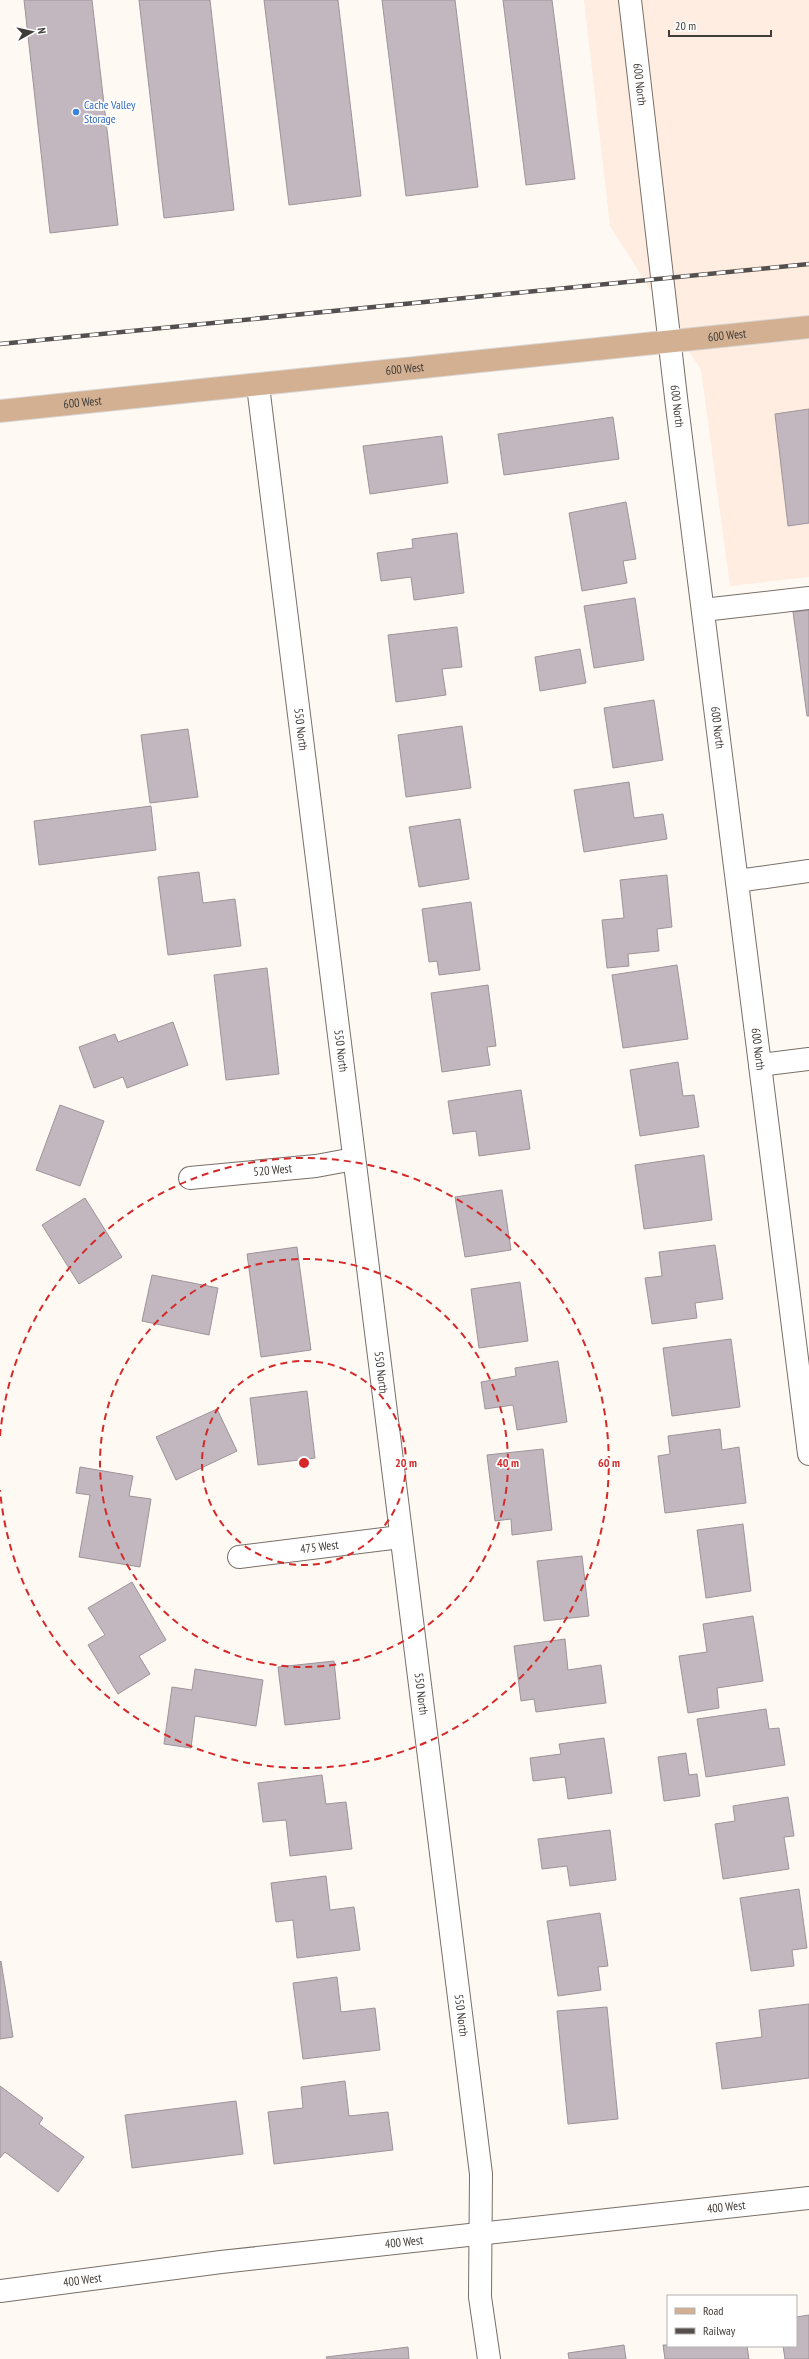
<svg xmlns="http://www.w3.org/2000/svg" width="809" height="2359" font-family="'PT Sans Narrow',sans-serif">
  <rect width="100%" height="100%" fill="#fff9f4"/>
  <path fill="#feede0" d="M 584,0 L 809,0 L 809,577 L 730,586 L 701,370 L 610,226 Z"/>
  <path fill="#c2b7be" stroke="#9e9399" d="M 24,0 L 92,0 L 118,225 L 50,233 Z
    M 139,0 L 210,0 L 234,210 L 164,218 Z
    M 264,0 L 338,0 L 361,196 L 289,205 Z
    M 382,0 L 455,0 L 478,187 L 406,196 Z
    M 503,0 L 552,0 L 575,179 L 526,185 Z
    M 809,409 L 809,523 L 788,526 L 775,414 Z
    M 613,417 L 619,459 L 504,475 L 498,434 Z
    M 442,436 L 448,483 L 370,494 L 363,446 Z
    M 626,502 L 636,559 L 623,561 L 627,583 L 582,591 L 569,513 Z
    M 457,533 L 464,593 L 414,600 L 411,577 L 381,581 L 377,553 L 413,548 L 412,539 Z
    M 635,598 L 644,660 L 594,668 L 584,606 Z
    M 809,610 L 809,716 L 807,716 L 793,612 Z
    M 457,627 L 462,667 L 442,669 L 446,695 L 396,702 L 388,635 Z
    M 580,649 L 586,683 L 540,691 L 535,657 Z
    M 654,700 L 663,760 L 613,768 L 604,708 Z
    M 462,726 L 471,788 L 406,797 L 398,735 Z
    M 188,729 L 198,797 L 150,803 L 141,735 Z
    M 629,782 L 634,818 L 663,814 L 667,839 L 584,852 L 574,790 Z
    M 151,806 L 156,850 L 39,865 L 34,821 Z
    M 460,819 L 469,879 L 419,887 L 409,827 Z
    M 199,872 L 203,903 L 235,899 L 241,946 L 168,955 L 158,877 Z
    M 667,875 L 672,927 L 657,929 L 659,951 L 628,954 L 629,966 L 607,968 L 602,920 L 624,918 L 620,880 Z
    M 471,902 L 480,970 L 439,975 L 437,961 L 429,962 L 422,909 Z
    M 677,965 L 688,1039 L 623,1048 L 612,975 Z
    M 267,968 L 279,1074 L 226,1080 L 214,975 Z
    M 488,985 L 496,1046 L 487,1047 L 490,1065 L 442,1072 L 431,993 Z
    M 173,1022 L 188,1065 L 127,1088 L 123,1077 L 94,1088 L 79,1047 L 115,1034 L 118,1042 Z
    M 678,1062 L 683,1096 L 694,1095 L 699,1127 L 640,1136 L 630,1070 Z
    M 521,1090 L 530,1149 L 479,1156 L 476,1131 L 453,1134 L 448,1101 Z
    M 60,1105 L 104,1121 L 80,1186 L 36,1170 Z
    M 704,1155 L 712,1220 L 644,1229 L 635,1165 Z
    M 502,1190 L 511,1250 L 465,1257 L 455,1197 Z
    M 85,1198 L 122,1257 L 79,1284 L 42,1225 Z
    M 715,1245 L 723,1299 L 695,1303 L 697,1318 L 652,1324 L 645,1278 L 662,1276 L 659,1252 Z
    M 297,1247 L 311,1350 L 261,1357 L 247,1254 Z
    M 152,1275 L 218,1288 L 209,1335 L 142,1321 Z
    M 520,1282 L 528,1341 L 479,1348 L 471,1289 Z
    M 731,1339 L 740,1407 L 672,1416 L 663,1348 Z
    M 558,1361 L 567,1422 L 517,1430 L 513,1405 L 485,1409 L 481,1382 L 516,1376 L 515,1368 Z
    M 307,1391 L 315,1458 L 258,1465 L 250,1398 Z
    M 217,1409 L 237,1451 L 176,1480 L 156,1437 Z
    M 720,1429 L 722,1450 L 739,1447 L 746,1503 L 665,1513 L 658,1456 L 670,1454 L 668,1436 Z
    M 543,1449 L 552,1530 L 512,1535 L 511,1519 L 495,1521 L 487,1455 Z
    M 80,1467 L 133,1476 L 129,1496 L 151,1499 L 140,1567 L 79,1557 L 90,1495 L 76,1493 Z
    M 743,1524 L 751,1591 L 706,1598 L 697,1530 Z
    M 582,1556 L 589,1616 L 544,1621 L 537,1561 Z
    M 132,1582 L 166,1640 L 139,1656 L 150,1674 L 118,1694 L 88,1645 L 105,1635 L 88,1608 Z
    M 753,1616 L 763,1681 L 717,1688 L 719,1708 L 688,1713 L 679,1656 L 707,1652 L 703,1624 Z
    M 565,1639 L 568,1670 L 601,1665 L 606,1703 L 536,1712 L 534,1699 L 521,1701 L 514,1646 Z
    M 334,1661 L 340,1719 L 285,1725 L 278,1667 Z
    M 195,1669 L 263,1680 L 256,1726 L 195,1716 L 191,1748 L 164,1744 L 172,1687 L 192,1690 Z
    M 766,1709 L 769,1729 L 779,1728 L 785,1765 L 706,1777 L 697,1719 Z
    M 604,1738 L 612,1793 L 568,1799 L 565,1777 L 533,1781 L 530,1758 L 561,1754 L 559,1744 Z
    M 686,1753 L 689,1775 L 697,1774 L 700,1796 L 664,1801 L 658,1757 Z
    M 322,1775 L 326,1804 L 346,1802 L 352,1849 L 290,1856 L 286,1820 L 263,1822 L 258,1783 Z
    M 788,1797 L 794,1836 L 784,1837 L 789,1869 L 723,1879 L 715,1824 L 735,1821 L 733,1806 Z
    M 610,1830 L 616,1880 L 570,1886 L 567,1866 L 542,1869 L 538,1839 Z
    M 326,1876 L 330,1910 L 354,1907 L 360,1950 L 297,1958 L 293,1920 L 276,1922 L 271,1883 Z
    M 799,1889 L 807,1948 L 792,1950 L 794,1966 L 751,1971 L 740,1898 Z
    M 600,1913 L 608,1966 L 598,1967 L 601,1990 L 558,1996 L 547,1921 Z
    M 1,1961 L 13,2037 L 0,2039 L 0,1962 Z
    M 337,1977 L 341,2012 L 375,2008 L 380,2050 L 303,2059 L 293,1983 Z
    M 809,2004 L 809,2078 L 722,2089 L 716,2043 L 762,2037 L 759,2010 Z
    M 607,2007 L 618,2119 L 568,2124 L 557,2011 Z
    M 345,2081 L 349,2116 L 388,2112 L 393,2150 L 274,2164 L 268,2112 L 303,2108 L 301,2087 Z
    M 0,2086 L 43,2118 L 39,2124 L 84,2157 L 58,2192 L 5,2152 L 0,2158 Z
    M 236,2101 L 243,2154 L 132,2168 L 125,2115 Z
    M 809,2315 L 809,2359 L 785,2359 L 783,2346 L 796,2346 L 796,2317 Z
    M 624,2345 L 626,2359 L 569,2359 L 568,2353 Z
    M 663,2345 L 747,2346 L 749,2359 L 665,2359 Z
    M 408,2347 L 409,2359 L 327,2359 L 326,2357 Z"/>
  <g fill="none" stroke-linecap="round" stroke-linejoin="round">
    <defs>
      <g id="minor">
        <path id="s1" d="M 630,0 L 677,406 L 809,1454"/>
        <path id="s2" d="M 258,386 L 481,2174 L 480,2297 L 489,2359"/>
        <path d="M 703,610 L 809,598"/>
        <path d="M 737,881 L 809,871"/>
        <path d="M 760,1065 L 809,1059"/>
        <path id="s3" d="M 190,1178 L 316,1166 L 354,1159"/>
        <path id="s4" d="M 239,1557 L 400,1537"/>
        <path id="s5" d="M 0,2291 L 221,2262 L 809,2198"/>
      </g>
      <g id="major">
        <path id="s6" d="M 0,411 L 809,327"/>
      </g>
    </defs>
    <use href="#minor" stroke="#786f68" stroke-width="24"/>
    <use href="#major" stroke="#d9d8d7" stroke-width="24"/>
    <use href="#minor" stroke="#fff" stroke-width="22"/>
    <use href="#major" stroke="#d3b092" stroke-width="22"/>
    <defs>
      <path id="rail" d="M 0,344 L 809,264"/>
    </defs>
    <use href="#rail" stroke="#55504d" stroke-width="4.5"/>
    <use href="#rail" stroke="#fff" stroke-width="3" stroke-dasharray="9" stroke-linecap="butt"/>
  </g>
  <g fill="none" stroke="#d62828" stroke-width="2" stroke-dasharray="7 5">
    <circle cx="304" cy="1463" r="102"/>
    <circle cx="304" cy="1463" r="204"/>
    <path d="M0 1436A305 305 0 1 1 0 1490"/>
  </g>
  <circle fill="#3f7fe0" stroke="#fff" stroke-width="1.5" cx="76" cy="112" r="4"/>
  <g text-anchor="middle" stroke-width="3.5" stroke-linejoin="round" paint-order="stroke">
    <g font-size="12" fill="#403c39" stroke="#fff">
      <text dy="4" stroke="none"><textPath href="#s1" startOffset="85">600 North</textPath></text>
      <text dy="4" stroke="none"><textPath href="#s6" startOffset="731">600 West</textPath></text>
      <text dy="4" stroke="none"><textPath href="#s6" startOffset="407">600 West</textPath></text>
      <text dy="4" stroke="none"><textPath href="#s6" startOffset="83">600 West</textPath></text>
      <text dy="4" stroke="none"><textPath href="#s1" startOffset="409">600 North</textPath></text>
      <text dy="4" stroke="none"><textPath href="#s1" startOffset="733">600 North</textPath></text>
      <text dy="4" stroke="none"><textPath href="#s2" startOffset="346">550 North</textPath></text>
      <text dy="4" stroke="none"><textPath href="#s1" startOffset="1057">600 North</textPath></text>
      <text dy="4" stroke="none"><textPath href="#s2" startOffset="670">550 North</textPath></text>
      <text dy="4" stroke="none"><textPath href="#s3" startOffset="83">520 West</textPath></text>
      <text dy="4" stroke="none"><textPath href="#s2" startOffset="994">550 North</textPath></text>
      <text dy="4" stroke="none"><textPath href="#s4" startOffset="81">475 West</textPath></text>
      <text dy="4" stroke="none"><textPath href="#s2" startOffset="1318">550 North</textPath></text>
      <text dy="4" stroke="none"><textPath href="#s2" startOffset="1642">550 North</textPath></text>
      <text dy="4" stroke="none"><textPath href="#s5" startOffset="731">400 West</textPath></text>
      <text dy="4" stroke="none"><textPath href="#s5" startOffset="407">400 West</textPath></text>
      <text dy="4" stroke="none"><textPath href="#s5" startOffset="83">400 West</textPath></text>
    </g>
    <g font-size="12" fill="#366cbe" stroke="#fff" text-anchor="start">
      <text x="84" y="109">Cache Valley<tspan x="84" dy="14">Storage</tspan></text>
    </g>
  </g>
  <circle cx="304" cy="1463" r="6" fill="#d62828" stroke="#fff" stroke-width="2"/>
  <g font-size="12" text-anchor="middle" font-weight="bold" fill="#d62828" stroke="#fff" stroke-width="3.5" stroke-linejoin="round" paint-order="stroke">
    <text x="406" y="1467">20 m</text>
    <text x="508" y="1467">40 m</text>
    <text x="609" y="1467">60 m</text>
  </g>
  <rect x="667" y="2295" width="130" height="52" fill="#ffffff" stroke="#b3b1b0"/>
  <rect x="675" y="2308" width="20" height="6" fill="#d3b092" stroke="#b3b1b0"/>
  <text x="703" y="2315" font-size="12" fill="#403c39">Road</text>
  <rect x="675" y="2328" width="20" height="6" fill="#55504d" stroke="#b3b1b0"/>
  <text x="703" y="2335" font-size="12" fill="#403c39">Railway</text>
  <g transform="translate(32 32) rotate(82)" stroke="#ffffff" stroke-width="3" paint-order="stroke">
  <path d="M0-3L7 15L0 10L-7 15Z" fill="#403c39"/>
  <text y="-6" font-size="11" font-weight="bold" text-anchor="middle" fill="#403c39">N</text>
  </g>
  <path d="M669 30v6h102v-6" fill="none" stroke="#403c39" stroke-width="2"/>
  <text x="675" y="30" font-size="12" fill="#403c39" stroke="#ffffff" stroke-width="3" paint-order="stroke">20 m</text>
</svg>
